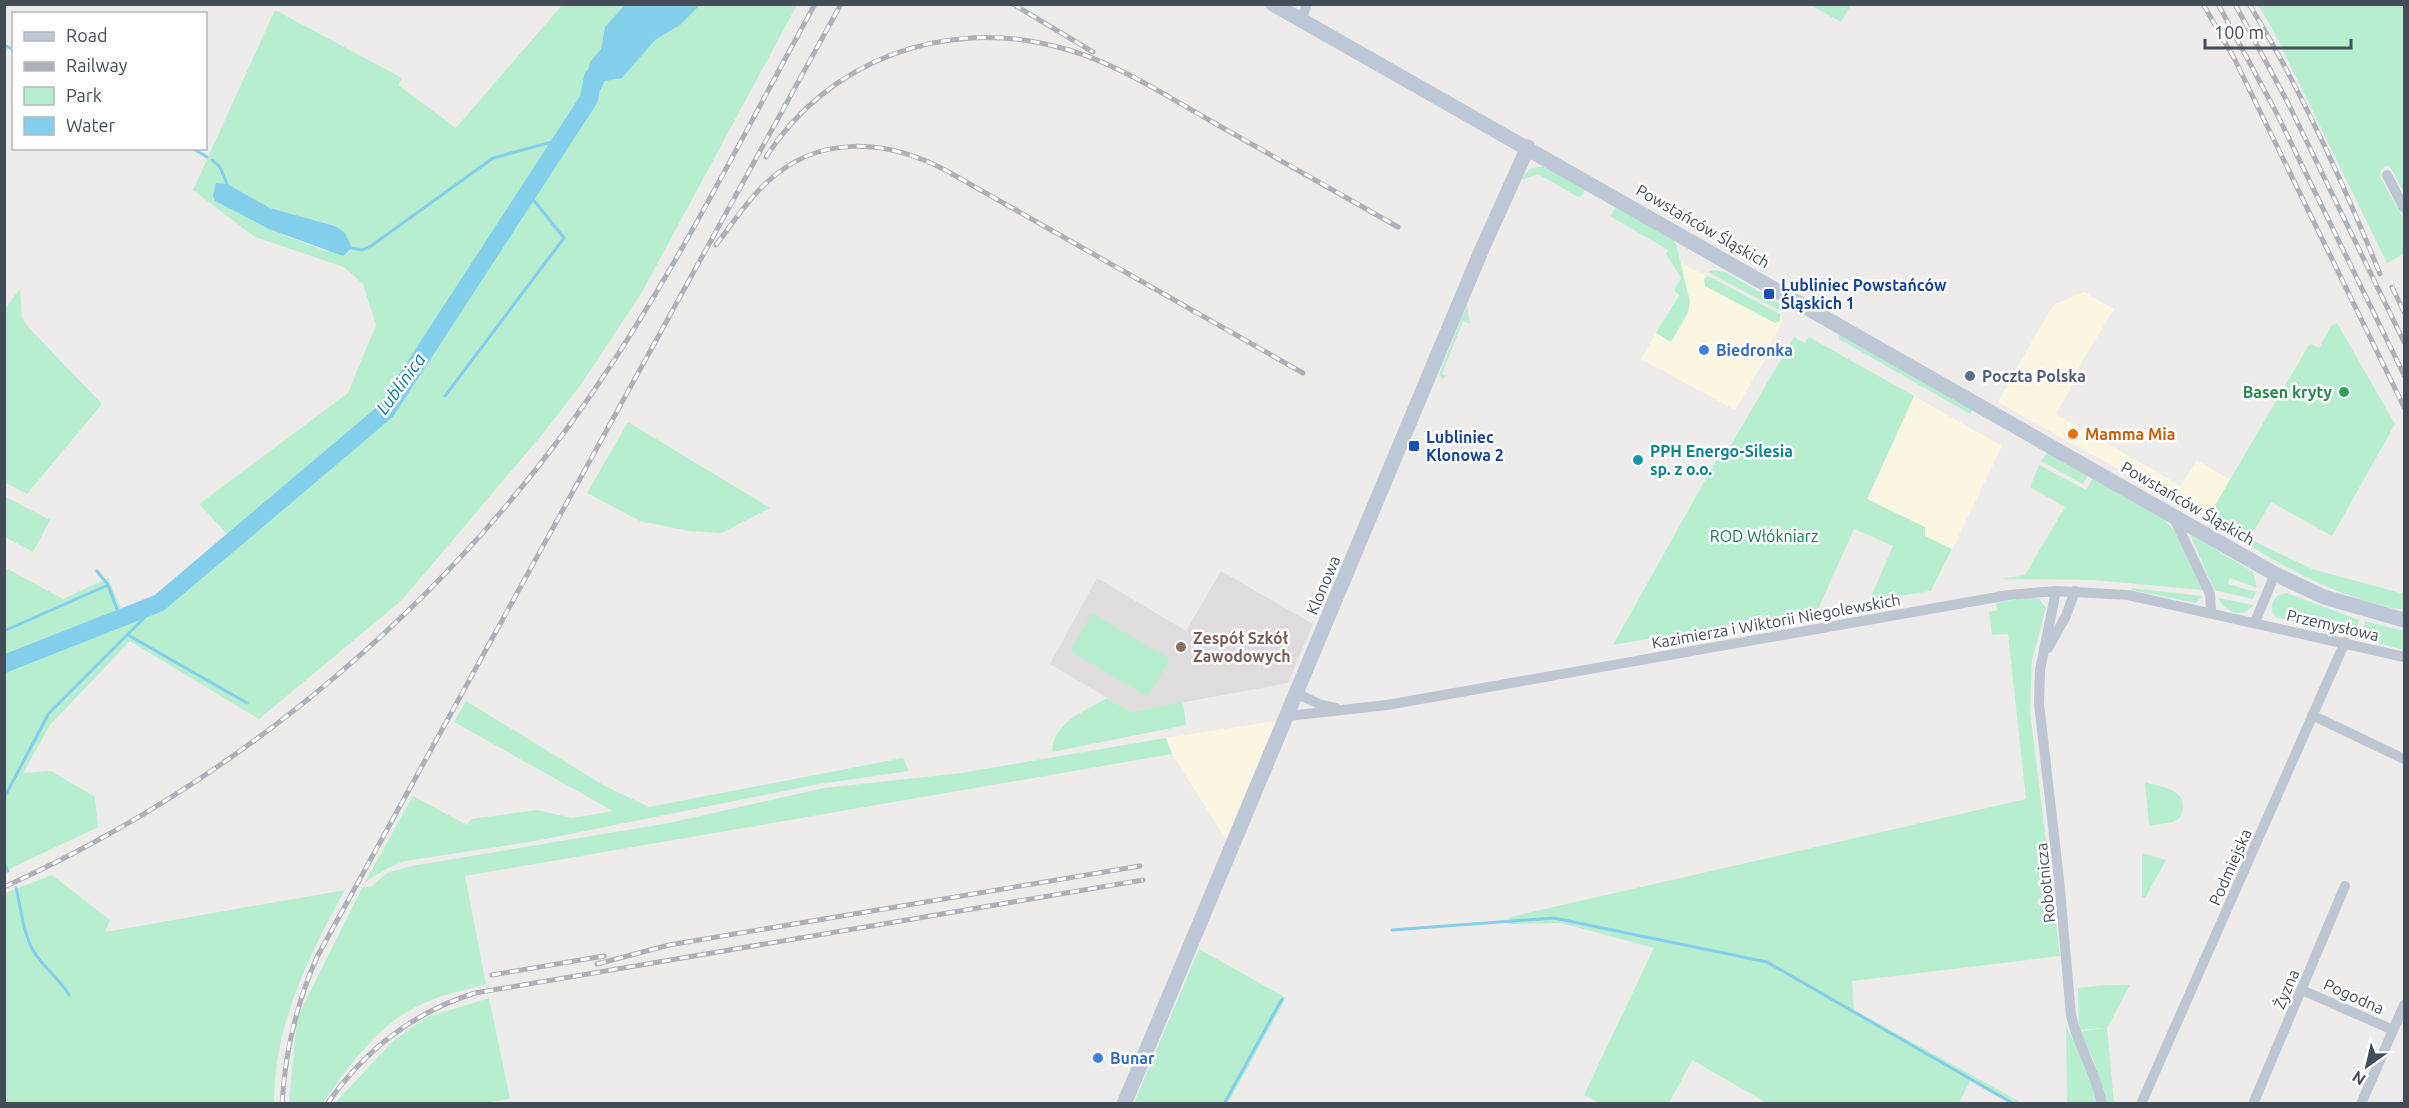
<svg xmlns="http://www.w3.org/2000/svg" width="2409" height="1108" font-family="Ubuntu,sans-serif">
  <rect width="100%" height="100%" fill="#eeebeb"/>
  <path fill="#fbf6e2" d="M 1680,262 L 1782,317 L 1782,323 L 1765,354 L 1766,358 L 1735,410 L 1641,359 L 1685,283 Z
    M 2084,292 L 2114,309 L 2078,368 L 2081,370 L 2056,414 L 2181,486 L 2197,460 L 2230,480 L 2207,519 L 1998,402 L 2047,315 L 2055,304 Z
    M 1914,396 L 2002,446 L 1932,591 L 1869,601 L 1893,546 L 1854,529 Z
    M 1276,721 L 1226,839 L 1172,754 L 1166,738 Z"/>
  <path fill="#dfdcdd" d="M 1221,571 L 1313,624 L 1288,683 L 1131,712 L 1050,664 L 1097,578 L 1186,631 Z"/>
  <path fill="#b7eed0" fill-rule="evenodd" d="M 562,5 L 797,5 L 642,292 L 582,383 L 545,431 L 402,600 L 259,719 L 130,641 L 50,725 L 23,773 L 51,771 L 95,797 L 98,827 L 5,871 L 4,567 L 63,599 L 108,578 L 124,616 L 180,588 L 234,541 L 199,504 L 348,393 L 376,325 L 363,284 L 344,267 L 255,237 L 193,190 L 275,10 L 402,78 L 398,85 L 456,128 ZM 231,187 L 270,208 L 335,226 L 328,252 L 269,229 L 215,201 Z
    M 1810,5 L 1851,5 L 1841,22 Z
    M 2258,5 L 2404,5 L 2404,193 L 2389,165 L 2381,169 L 2380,177 L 2404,219 L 2404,254 L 2387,263 L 2272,28 Z
    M 1544,166 L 1585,189 L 1583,195 L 1578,197 L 1538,174 L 1521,180 L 1529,169 Z
    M 1617,206 L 1671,237 L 1676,244 L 1690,302 L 1688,313 L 1671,342 L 1656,333 L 1679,295 L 1674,290 L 1681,278 L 1666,254 L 1668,250 L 1610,216 Z
    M 1714,270 L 1725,272 L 1772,299 L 1779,303 L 1781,311 L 1708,272 Z
    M 1708,276 L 1780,314 L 1780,321 L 1775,323 L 1705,286 L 1704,279 Z
    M 20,289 L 22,318 L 29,328 L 102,404 L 27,494 L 4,482 L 5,309 Z
    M 1467,305 L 1470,324 L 1463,321 L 1442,374 L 1447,376 L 1443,379 L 1440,375 L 1440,372 Z
    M 2337,323 L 2395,424 L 2332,536 L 2271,502 L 2249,539 L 2312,569 L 2404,594 L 2404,610 C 2331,598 2269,558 2207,519 L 2309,345 L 2311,344 L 2319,348 L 2332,325 Z
    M 1840,332 L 1973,408 L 1970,414 L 1839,339 Z
    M 1794,337 L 1805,343 L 1809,337 L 1914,396 L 1867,499 L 1925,527 L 1925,536 L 1952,549 L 1931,591 L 1869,601 L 1893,546 L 1854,529 L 1818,609 L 1613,645 L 1723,448 L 1728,450 Z
    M 628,422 L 770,508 L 721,533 L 689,531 L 640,521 L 587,493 Z
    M 2048,452 L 2088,475 L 2083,484 L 2041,461 Z
    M 2039,465 L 2086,490 L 2093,478 L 2162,517 L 2175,532 L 2203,590 L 2094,580 L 2003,579 L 2025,575 L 2065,507 L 2030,487 Z
    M 4,496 L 50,520 L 33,552 L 5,537 Z
    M 2190,534 L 2253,572 L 2257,588 L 2230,578 L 2228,584 L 2256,592 L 2253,599 L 2214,590 Z
    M 2132,588 L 2202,596 L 2196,603 L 2131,590 Z
    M 2287,593 L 2359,620 L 2355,636 L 2276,617 C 2269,611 2272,600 2278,595 Z
    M 2029,597 L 2039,599 L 2046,608 L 2032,660 L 2030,711 L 2060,956 L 1852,981 L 1854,1010 L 2022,1103 L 2009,1103 L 1970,1081 L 1959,1103 L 1767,1103 L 1692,1060 L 1669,1103 L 1600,1103 L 1584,1095 L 1654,948 L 1561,923 L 1508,924 L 1510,917 L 2026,799 L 2008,634 L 1992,635 L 1989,612 L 1997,610 L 1996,603 Z
    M 2218,598 L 2254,605 C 2241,619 2227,613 2218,598 Z
    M 1092,613 L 1170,659 L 1148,697 L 1070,651 Z
    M 2365,621 L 2404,631 L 2404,650 L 2362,639 Z
    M 1107,698 L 1131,712 L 1183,702 L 1186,725 L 1052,752 C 1053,722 1084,712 1107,698 Z
    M 466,701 L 605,786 L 649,807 L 903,758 L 909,771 L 819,784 L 530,842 L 405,861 L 388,868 L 365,882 L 413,796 L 467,825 L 471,819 L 537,810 L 572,818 L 613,811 L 454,722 Z
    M 1166,738 L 1172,754 L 465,876 L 486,984 C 465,990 440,995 420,1005 C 378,1024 348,1067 323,1103 L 289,1103 L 297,1018 L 362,888 L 372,886 L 387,873 L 411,866 L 669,823 L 824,788 L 961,773 Z
    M 2145,782 C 2165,788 2192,790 2180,818 L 2172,822 L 2149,826 Z
    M 2142,853 L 2166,860 L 2145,898 L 2142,896 Z
    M 52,875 L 110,920 L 105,932 L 345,890 C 308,957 274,1025 274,1103 L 5,1103 L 5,893 Z
    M 1199,949 L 1286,998 L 1228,1103 L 1134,1103 Z
    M 2107,985 L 2130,985 L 2107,1028 L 2114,1103 L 2107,1103 L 2093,1058 L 2078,1032 L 2103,1028 L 2079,1030 L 2078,988 Z
    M 489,998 L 510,1099 L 475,1104 L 335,1103 L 393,1041 L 427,1017 Z
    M 2066,1026 L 2086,1062 L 2099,1103 L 2067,1103 Z"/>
  <path fill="#83ceeb" d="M 625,5 L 700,5 L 680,25 L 655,40 L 622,78 L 605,81 L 596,98 L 589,99 L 587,77 L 590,62 L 601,49 L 605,27 Z
    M 216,183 L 227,184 L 270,208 L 335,226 L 345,233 L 352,248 L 343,256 L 269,229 L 215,201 L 213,196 Z"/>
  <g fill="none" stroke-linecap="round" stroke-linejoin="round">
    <path stroke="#83ceeb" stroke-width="3" d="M 4,45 L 14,50
      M 192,148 L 207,157
      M 212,160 L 220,167 L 227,184
      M 352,248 L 362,250 L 371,246 L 493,158 L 563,139
      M 445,396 L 564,238 L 528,193
      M 97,571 L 108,585
      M 4,631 L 108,585 L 121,620
      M 128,635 L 247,703
      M 4,798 L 49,713 L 159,603
      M 4,863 L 8,871
      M 16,888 C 21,908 23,934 34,952 C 44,968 59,978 69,995
      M 1392,930 L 1554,918 L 1767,962 L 2014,1104
      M 1224,1104 L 1282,999"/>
    <path stroke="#83ceeb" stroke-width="18" d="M 4,664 L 159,603 L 386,411 L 589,99 L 593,77"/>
    <path stroke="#bec6d1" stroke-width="10" d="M 1301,20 L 1307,4
      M 2387,175 L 2404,208
      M 2172,514 L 2210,594 L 2211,612
      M 2056,591 L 2040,670 L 2039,704 L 2059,879 L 2071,1015 C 2077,1045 2096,1072 2102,1104
      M 2255,622 L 2275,574
      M 2048,648 L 2066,616 L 2075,591
      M 1298,694 L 1319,704 L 1336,708
      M 2312,715 L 2404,759
      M 1288,716 L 1387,705 L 2009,595 L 2056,591 L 2128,595 L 2404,657
      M 2302,990 L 2393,1030
      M 2141,1104 L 2345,642
      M 2253,1104 L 2345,886
      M 2361,1104 L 2404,1005"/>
    <path stroke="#bdc7d5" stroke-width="15" d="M 1273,4 L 2275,574 L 2324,597 L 2404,620
      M 1124,1104 L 1482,249 L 1528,147"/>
    <defs>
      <path id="rail" d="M 1013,4 L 1093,52
        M 2203,4 L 2234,58 L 2404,407
        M 2218,4 L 2276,112 L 2404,375
        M 2235,4 L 2289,105 L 2404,342
        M 2249,4 C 2301,89 2343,182 2380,274
        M 766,157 C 828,60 944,18 1054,46 C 1110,59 1160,92 1209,120 C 1272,155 1335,191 1398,227
        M 716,245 C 732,224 746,202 765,184 C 818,133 887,139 947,171 L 1303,373
        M 2392,287 L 2404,312
        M 4,887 C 241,780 449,603 595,389 C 678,267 744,133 815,4
        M 597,964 L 669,945 L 1140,866
        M 492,975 L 604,956
        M 282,1104 C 285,1051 296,1005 317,957 L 841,4
        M 327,1104 C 365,1050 412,1013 475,993 L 1143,880"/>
    </defs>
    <use href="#rail" stroke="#adb0b6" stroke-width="5"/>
    <use href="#rail" stroke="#fff" stroke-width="3" stroke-dasharray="9" stroke-linecap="butt"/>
  </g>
  <g fill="#1a4fb4" stroke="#fff" stroke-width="2">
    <rect x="1763" y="288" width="12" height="12" rx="3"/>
    <rect x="1408" y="440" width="12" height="12" rx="3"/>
  </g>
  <g fill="#3f7fe0" stroke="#fff" stroke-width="2">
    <circle cx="1704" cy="350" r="6"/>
    <circle cx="1098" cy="1058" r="6"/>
  </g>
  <circle fill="#5c6f8a" stroke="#fff" stroke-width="2" cx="1970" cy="376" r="6"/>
  <circle fill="#2e9e5b" stroke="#fff" stroke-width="2" cx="2344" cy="392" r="6"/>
  <circle fill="#e8710a" stroke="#fff" stroke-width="2" cx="2073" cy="434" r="6"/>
  <circle fill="#0f9aa8" stroke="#fff" stroke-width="2" cx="1638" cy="460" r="6"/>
  <circle fill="#8d6e63" stroke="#fff" stroke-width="2" cx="1181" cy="647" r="6"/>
  <g text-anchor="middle" stroke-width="5" stroke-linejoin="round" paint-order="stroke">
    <g font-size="16" fill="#434d58" stroke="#fff">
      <text transform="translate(1703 226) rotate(30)" y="6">Powstańców Śląskich</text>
      <text transform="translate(2188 503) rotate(30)" y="6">Powstańców Śląskich</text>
      <text transform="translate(1323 585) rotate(-67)" y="6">Klonowa</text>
      <text transform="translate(1776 621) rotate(-10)" y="6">Kazimierza i Wiktorii Niegolewskich</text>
      <text transform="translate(2333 625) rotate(13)" y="6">Przemysłowa</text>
      <text transform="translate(2230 867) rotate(-66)" y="6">Podmiejska</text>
      <text transform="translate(2045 883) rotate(-96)" y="6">Robotnicza</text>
      <text transform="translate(2286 989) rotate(-67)" y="6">Żyzna</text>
      <text transform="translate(2354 996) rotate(24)" y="6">Pogodna</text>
    </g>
    <g font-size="16" font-weight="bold" fill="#164399" stroke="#fff" text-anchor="start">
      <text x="1781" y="291">Lubliniec Powstańców<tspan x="1781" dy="18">Śląskich 1</tspan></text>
      <text x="1426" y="443">Lubliniec<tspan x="1426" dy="18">Klonowa 2</tspan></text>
    </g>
    <g font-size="16" font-weight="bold" fill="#366cbe" stroke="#fff" text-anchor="start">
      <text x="1716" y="356">Biedronka</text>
      <text x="1110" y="1064">Bunar</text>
    </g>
    <g font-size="16" font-weight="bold" fill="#4e5e75" stroke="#fff" text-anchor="start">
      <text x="1982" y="382">Poczta Polska</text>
    </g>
    <g font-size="16" font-weight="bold" fill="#27864d" stroke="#fff" text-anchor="end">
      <text x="2332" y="398">Basen kryty</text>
    </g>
    <g font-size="16" font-weight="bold" fill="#c56008" stroke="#fff" text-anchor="start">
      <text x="2085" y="440">Mamma Mia</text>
    </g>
    <g font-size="16" font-weight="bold" fill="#0d838f" stroke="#fff" text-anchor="start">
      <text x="1650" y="457">PPH Energo-Silesia<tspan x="1650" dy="18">sp. z o.o.</tspan></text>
    </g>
    <g font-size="16" fill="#15784e" stroke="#fff">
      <text x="1764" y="542">ROD Włókniarz</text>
    </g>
    <g font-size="16" font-weight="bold" fill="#785e54" stroke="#fff" text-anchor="start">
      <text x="1193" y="644">Zespół Szkół<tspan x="1193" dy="18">Zawodowych</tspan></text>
    </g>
    <g font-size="18" font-style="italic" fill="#0b79a4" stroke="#fff">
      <text transform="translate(401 384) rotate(-54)" y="6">Lublinica</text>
    </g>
  </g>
  <rect width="2409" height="1108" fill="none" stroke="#434d58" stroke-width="12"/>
  <rect x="12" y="12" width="195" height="138" fill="#ffffff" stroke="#b4b8bc" stroke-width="1.5"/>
  <rect x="24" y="32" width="30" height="9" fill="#bdc7d5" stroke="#b4b8bc" stroke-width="1.5"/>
  <text x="66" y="42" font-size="18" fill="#434d58">Road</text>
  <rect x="24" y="62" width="30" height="9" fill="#adb0b6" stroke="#b4b8bc" stroke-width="1.5"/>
  <text x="66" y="72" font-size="18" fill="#434d58">Railway</text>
  <rect x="24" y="87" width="30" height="18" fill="#b7eed0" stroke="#b4b8bc" stroke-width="1.5"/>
  <text x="66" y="102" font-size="18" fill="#434d58">Park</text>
  <rect x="24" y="117" width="30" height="18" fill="#83ceeb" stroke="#b4b8bc" stroke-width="1.5"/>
  <text x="66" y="132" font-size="18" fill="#434d58">Water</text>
  <g transform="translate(2367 1066) rotate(214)" stroke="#ffffff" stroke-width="4.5" paint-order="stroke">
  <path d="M0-4.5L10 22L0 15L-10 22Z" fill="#434d58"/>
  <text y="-9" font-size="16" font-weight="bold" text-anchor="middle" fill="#434d58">N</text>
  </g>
  <path d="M2205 39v9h146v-9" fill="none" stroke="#434d58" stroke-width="3"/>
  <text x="2214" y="39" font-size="18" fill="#434d58" stroke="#ffffff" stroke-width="4.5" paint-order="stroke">100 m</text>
</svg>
